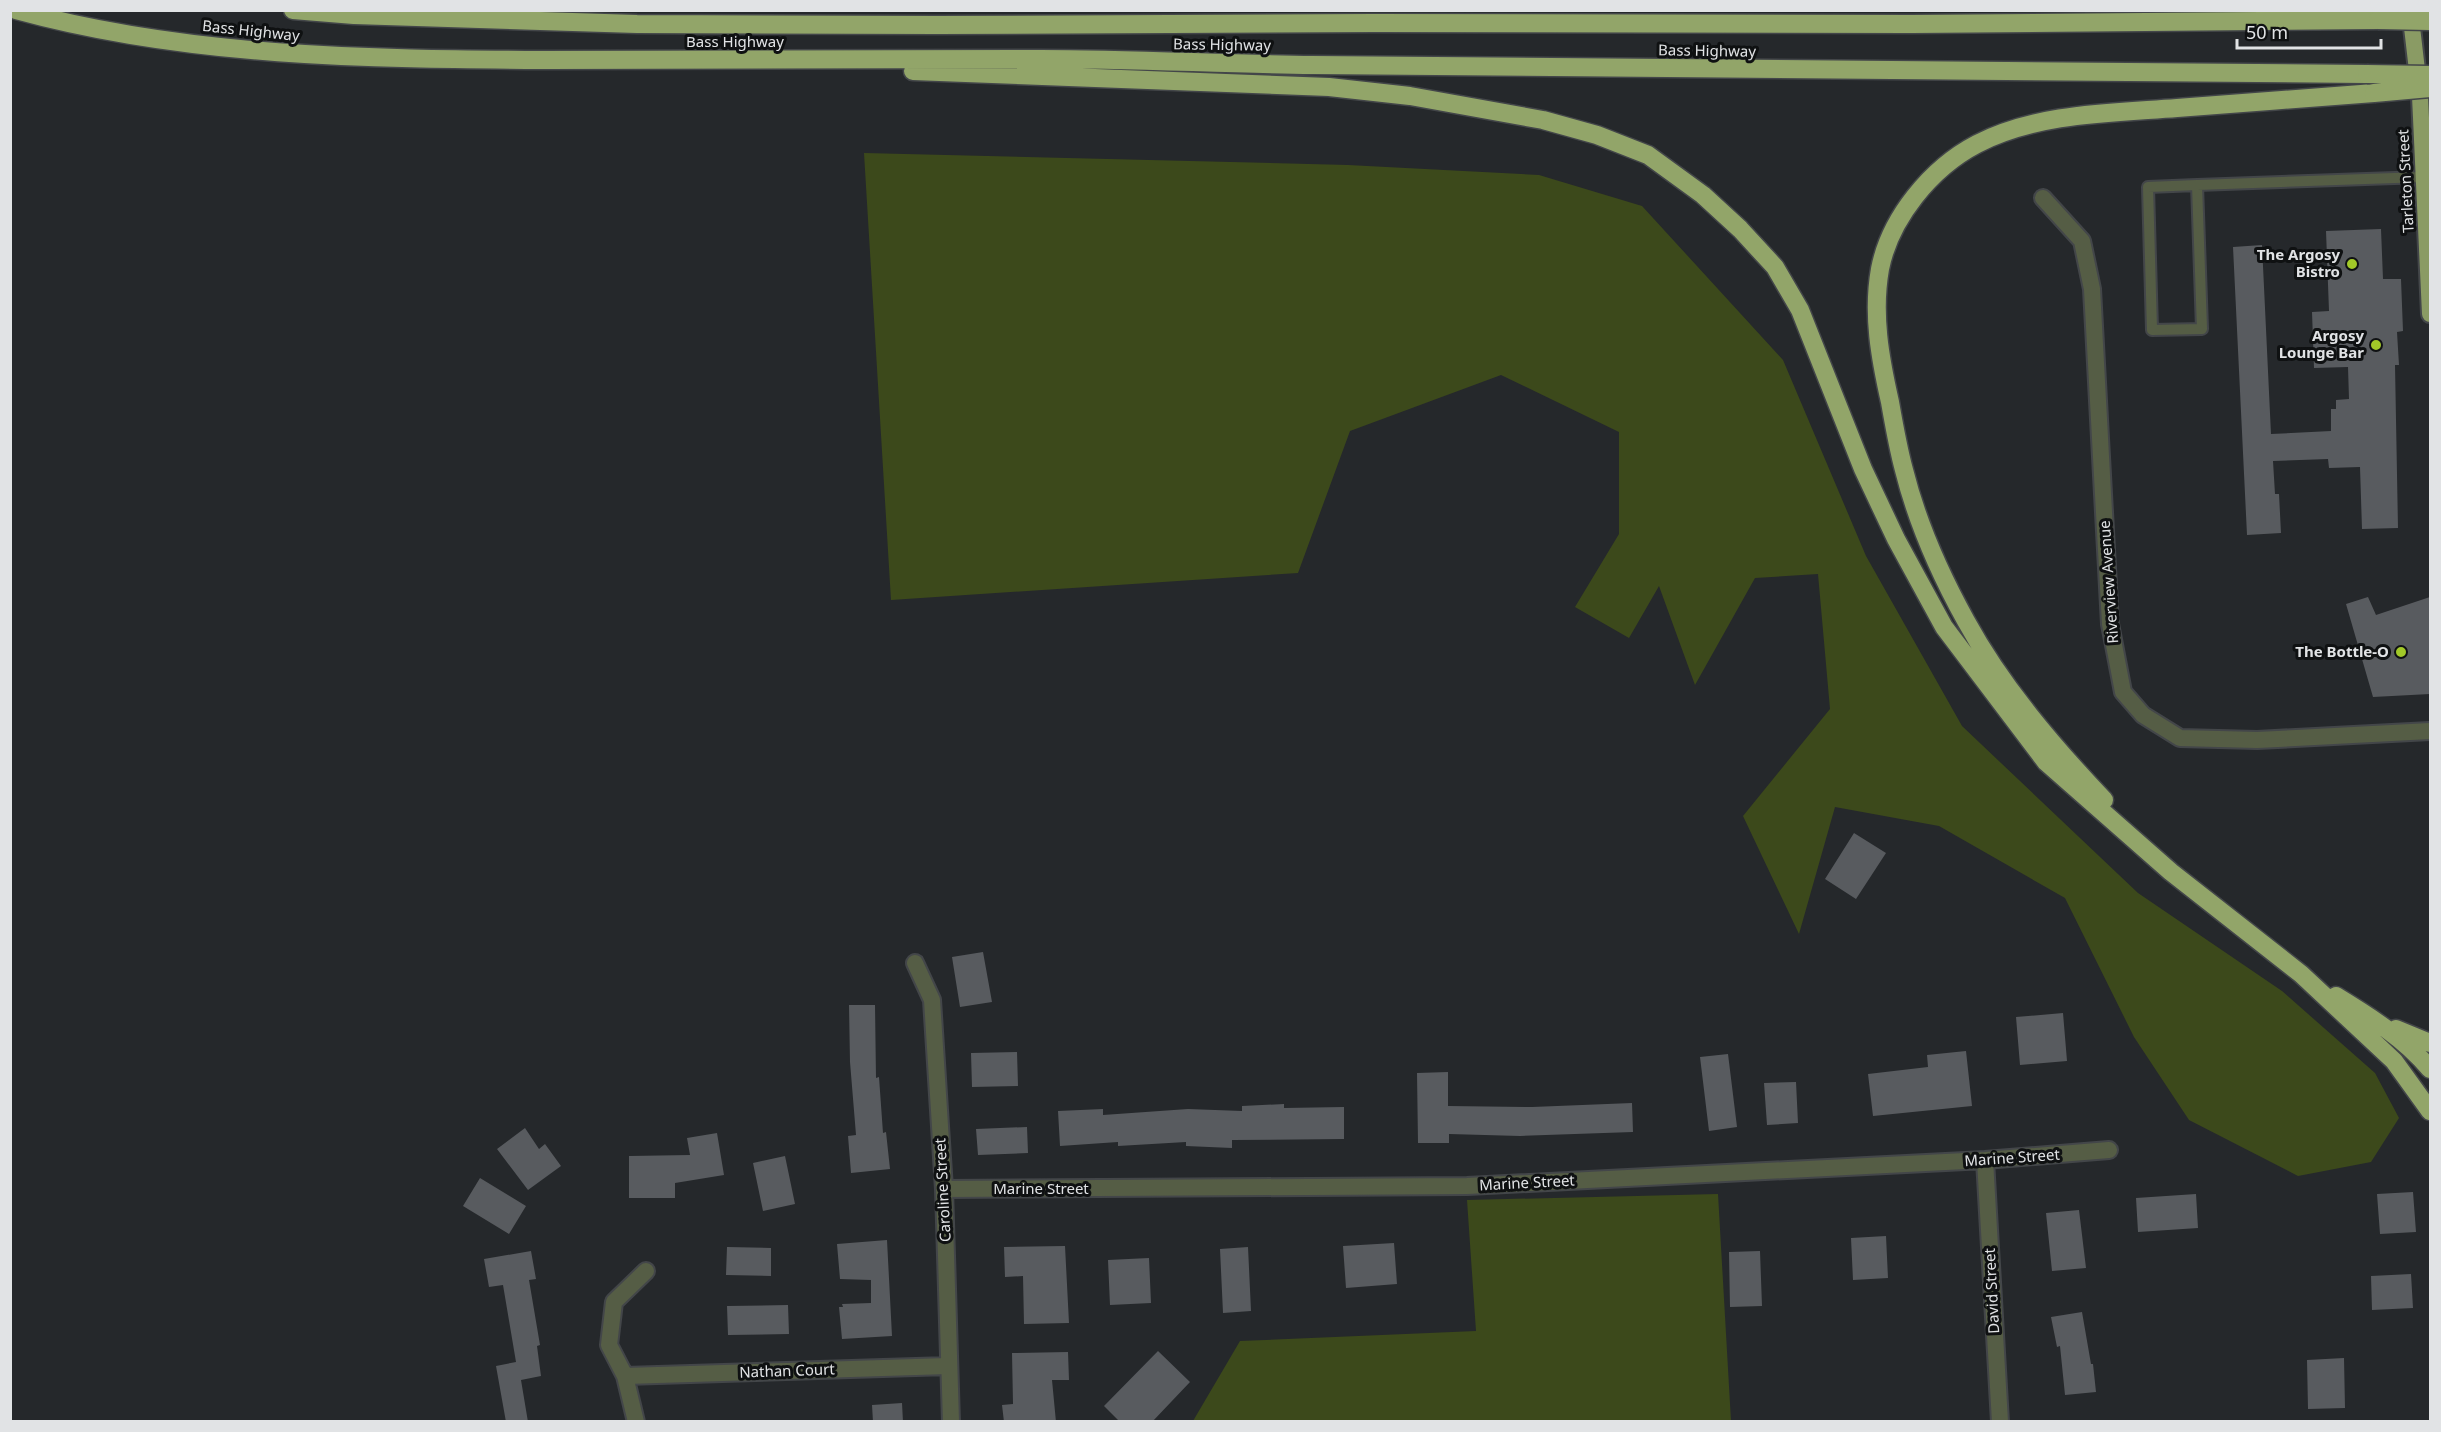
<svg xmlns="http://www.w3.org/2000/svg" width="2441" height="1432" font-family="'Noto Sans',sans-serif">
  <rect width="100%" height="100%" fill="#25282b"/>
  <path fill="#3c491b" d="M 864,153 L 1348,165 L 1539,175 L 1642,206 L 1783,360 L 1866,556 L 1962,726 L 2138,893 L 2282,991 L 2375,1073 L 2399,1118 L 2371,1162 L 2298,1176 L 2189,1120 L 2134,1037 L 2065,898 L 1939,826 L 1835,807 L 1799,934 L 1743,816 L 1830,709 L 1818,574 L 1755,578 L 1695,685 L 1659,586 L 1629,638 L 1575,607 L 1619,534 L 1619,432 L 1501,375 L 1350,431 L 1298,573 L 891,600 Z
    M 1718,1194 L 1731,1421 L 1193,1421 L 1240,1341 L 1476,1331 L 1467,1200 Z"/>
  <path fill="#585b5f" d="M 2381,229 L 2383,279 L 2401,279 L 2403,331 L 2397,332 L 2399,365 L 2395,365 L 2398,528 L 2362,529 L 2360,467 L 2329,468 L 2328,459 L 2273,461 L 2275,494 L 2279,494 L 2281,533 L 2247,535 L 2233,247 L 2262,245 L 2271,434 L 2331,431 L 2331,409 L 2336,409 L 2336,400 L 2349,399 L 2348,367 L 2314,368 L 2312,312 L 2329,311 L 2326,231 Z
    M 2368,597 L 2376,615 L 2430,597 L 2430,694 L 2373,697 L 2346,604 Z
    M 1854,833 L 1886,853 L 1856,899 L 1825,879 Z
    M 983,952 L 992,1002 L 960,1007 L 952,957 Z
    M 849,1005 L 875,1005 L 876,1078 L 879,1077 L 883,1133 L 886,1132 L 890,1169 L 851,1173 L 848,1136 L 856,1135 L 850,1062 Z
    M 2063,1013 L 2067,1061 L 2020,1065 L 2016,1017 Z
    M 1966,1051 L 1972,1106 L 1873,1116 L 1868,1074 L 1928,1067 L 1927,1055 Z
    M 1017,1052 L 1018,1086 L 972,1087 L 971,1053 Z
    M 1728,1054 L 1737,1127 L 1709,1131 L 1700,1057 Z
    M 1448,1072 L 1448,1106 L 1532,1107 L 1632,1103 L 1633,1132 L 1520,1136 L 1449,1134 L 1449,1143 L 1418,1143 L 1417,1073 Z
    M 1796,1082 L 1798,1123 L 1767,1125 L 1764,1083 Z
    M 1284,1104 L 1284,1108 L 1344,1107 L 1344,1139 L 1232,1140 L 1232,1148 L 1186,1146 L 1186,1142 L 1118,1146 L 1118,1142 L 1060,1146 L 1058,1111 L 1103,1109 L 1103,1115 L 1188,1109 L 1242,1111 L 1242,1106 Z
    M 1027,1127 L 1028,1153 L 978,1155 L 976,1129 Z
    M 525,1128 L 539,1149 L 545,1144 L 561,1166 L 528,1190 L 497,1149 Z
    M 717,1133 L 724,1175 L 675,1183 L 675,1198 L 629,1198 L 629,1156 L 690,1155 L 687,1138 Z
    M 785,1156 L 795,1204 L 763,1211 L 753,1163 Z
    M 480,1178 L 526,1206 L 509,1234 L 463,1206 Z
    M 2413,1192 L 2416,1232 L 2380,1234 L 2377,1194 Z
    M 2196,1194 L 2198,1228 L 2138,1232 L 2136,1198 Z
    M 2079,1210 L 2086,1268 L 2052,1271 L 2046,1213 Z
    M 1886,1236 L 1888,1278 L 1853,1280 L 1851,1238 Z
    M 887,1240 L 892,1336 L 842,1339 L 839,1307 L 843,1307 L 842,1304 L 871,1303 L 871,1280 L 840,1279 L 837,1244 Z
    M 1394,1243 L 1397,1284 L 1346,1288 L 1343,1246 Z
    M 1065,1246 L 1069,1323 L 1024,1324 L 1023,1276 L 1005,1277 L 1004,1247 Z
    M 727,1247 L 771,1248 L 771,1276 L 726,1275 Z
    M 1248,1247 L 1251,1311 L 1223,1313 L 1220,1249 Z
    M 531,1251 L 536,1279 L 529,1280 L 540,1345 L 537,1346 L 541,1376 L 521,1380 L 528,1422 L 506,1422 L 496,1366 L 516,1362 L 503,1285 L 489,1287 L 484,1259 Z
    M 1760,1251 L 1762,1306 L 1730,1307 L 1729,1252 Z
    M 1149,1258 L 1151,1303 L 1110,1305 L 1108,1260 Z
    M 2411,1274 L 2413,1308 L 2372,1310 L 2371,1276 Z
    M 788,1305 L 789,1334 L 728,1335 L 727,1306 Z
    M 2082,1312 L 2091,1364 L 2093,1364 L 2096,1392 L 2065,1395 L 2060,1346 L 2057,1347 L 2051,1317 Z
    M 1158,1351 L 1190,1382 L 1152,1422 L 1120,1422 L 1104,1406 Z
    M 1068,1352 L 1069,1380 L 1052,1380 L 1056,1422 L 1004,1422 L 1002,1405 L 1013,1404 L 1012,1353 Z
    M 2344,1358 L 2345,1408 L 2308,1409 L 2307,1360 Z
    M 902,1403 L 903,1422 L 873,1422 L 872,1405 Z"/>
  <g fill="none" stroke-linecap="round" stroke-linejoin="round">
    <defs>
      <path id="service" d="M 2197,185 L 2148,187 L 2152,330 L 2202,329 L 2197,185 L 2424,177"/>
      <path id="minor" d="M 2043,198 L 2082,241 L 2092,289 L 2110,624 L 2123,692 L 2143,715 L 2180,738 L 2257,740 L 2430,731
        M 915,963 L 932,1000 L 944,1189 L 951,1422
        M 1985,1160 L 2000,1422
        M 944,1189 L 1467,1186 L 1985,1160 L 2109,1150
        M 625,1376 L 948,1366
        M 636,1422 L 625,1376 L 609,1345 L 614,1302 L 646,1271"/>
      <path id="trunk" d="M 2410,10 L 2420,96 L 2430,314"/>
      <path id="motorway" d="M 16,10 C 187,57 368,59 544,60 C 710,61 876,58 1041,59 C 1132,59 1223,64 1313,65 C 1665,69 2016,74 2367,74
        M 293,10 L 354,15 L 637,24 L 937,25 L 1373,23 L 1912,24 L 2378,20
        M 913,71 L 1329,87 L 1410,96 L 1543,120 L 1597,135 L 1648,155 L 1703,195 L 1740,229 L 1775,267 L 1800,310 L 1863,469 L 1896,539 L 1944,627 L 2046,762 L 2171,872 L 2301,974 L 2394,1061 L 2430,1111
        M 2104,800 C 2053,746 2002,687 1966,621 C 1940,574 1917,522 1904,470 C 1898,448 1894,425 1890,402 C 1880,358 1872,314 1880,269 C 1890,218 1931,168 1977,144 C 2037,113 2111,113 2177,108 C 2243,103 2308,98 2374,93
        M 2336,996 C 2369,1016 2405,1039 2430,1069
        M 2396,1029 L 2430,1043"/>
    </defs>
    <use href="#service" stroke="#434649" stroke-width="14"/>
    <use href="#minor" stroke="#434649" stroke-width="20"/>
    <use href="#trunk" stroke="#434649" stroke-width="20"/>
    <use href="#motorway" stroke="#434649" stroke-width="21"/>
    <use href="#service" stroke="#555d45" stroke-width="10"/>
    <use href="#minor" stroke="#555d45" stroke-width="16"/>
    <use href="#trunk" stroke="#8a9b64" stroke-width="16"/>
    <use href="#motorway" stroke="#92a569" stroke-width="18"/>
    <defs>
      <path id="motorway-bridge" d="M 2378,20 L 2430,21
        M 2367,74 L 2430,75
        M 2374,93 L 2430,88"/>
    </defs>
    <use href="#motorway-bridge" stroke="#434649" stroke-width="21" stroke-linecap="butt"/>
    <use href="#motorway-bridge" stroke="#92a569" stroke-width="18"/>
  </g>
  <g fill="#a2c928" stroke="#0f1112" stroke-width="2">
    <circle cx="2352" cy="264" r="6"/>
    <circle cx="2376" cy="345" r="6"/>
    <circle cx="2401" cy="652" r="6"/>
  </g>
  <g text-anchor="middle" stroke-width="6" stroke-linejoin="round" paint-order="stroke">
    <g font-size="15" fill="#e1e3e5" stroke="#0f1112">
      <text transform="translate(251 31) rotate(6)" y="5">Bass Highway</text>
      <text x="735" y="47">Bass Highway</text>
      <text transform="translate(1222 45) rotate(1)" y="5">Bass Highway</text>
      <text transform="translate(1707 51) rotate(1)" y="5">Bass Highway</text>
      <text transform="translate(2406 181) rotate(-93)" y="5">Tarleton Street</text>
      <text transform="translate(2109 582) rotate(-94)" y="5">Riverview Avenue</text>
      <text transform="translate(2012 1158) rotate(-4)" y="5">Marine Street</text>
      <text transform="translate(1527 1183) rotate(-3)" y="5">Marine Street</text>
      <text x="1041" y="1194">Marine Street</text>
      <text transform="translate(943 1190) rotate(-93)" y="5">Caroline Street</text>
      <text transform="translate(1992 1291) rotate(-93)" y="5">David Street</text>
      <text transform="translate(787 1371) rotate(-2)" y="5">Nathan Court</text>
    </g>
    <g font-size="15" font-weight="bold" fill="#e1e3e5" stroke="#0f1112" text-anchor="end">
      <text x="2340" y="260">The Argosy<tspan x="2340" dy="17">Bistro</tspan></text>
      <text x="2364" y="341">Argosy<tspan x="2364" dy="17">Lounge Bar</tspan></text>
      <text x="2389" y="657">The Bottle-O</text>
    </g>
  </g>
  <rect width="2441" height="1432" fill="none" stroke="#e1e3e5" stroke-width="24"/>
  <path d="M2237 39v9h144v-9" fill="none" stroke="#e1e3e5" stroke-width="3"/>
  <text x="2246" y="39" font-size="18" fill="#e1e3e5" stroke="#0f1112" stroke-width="4.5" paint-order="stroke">50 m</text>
</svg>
